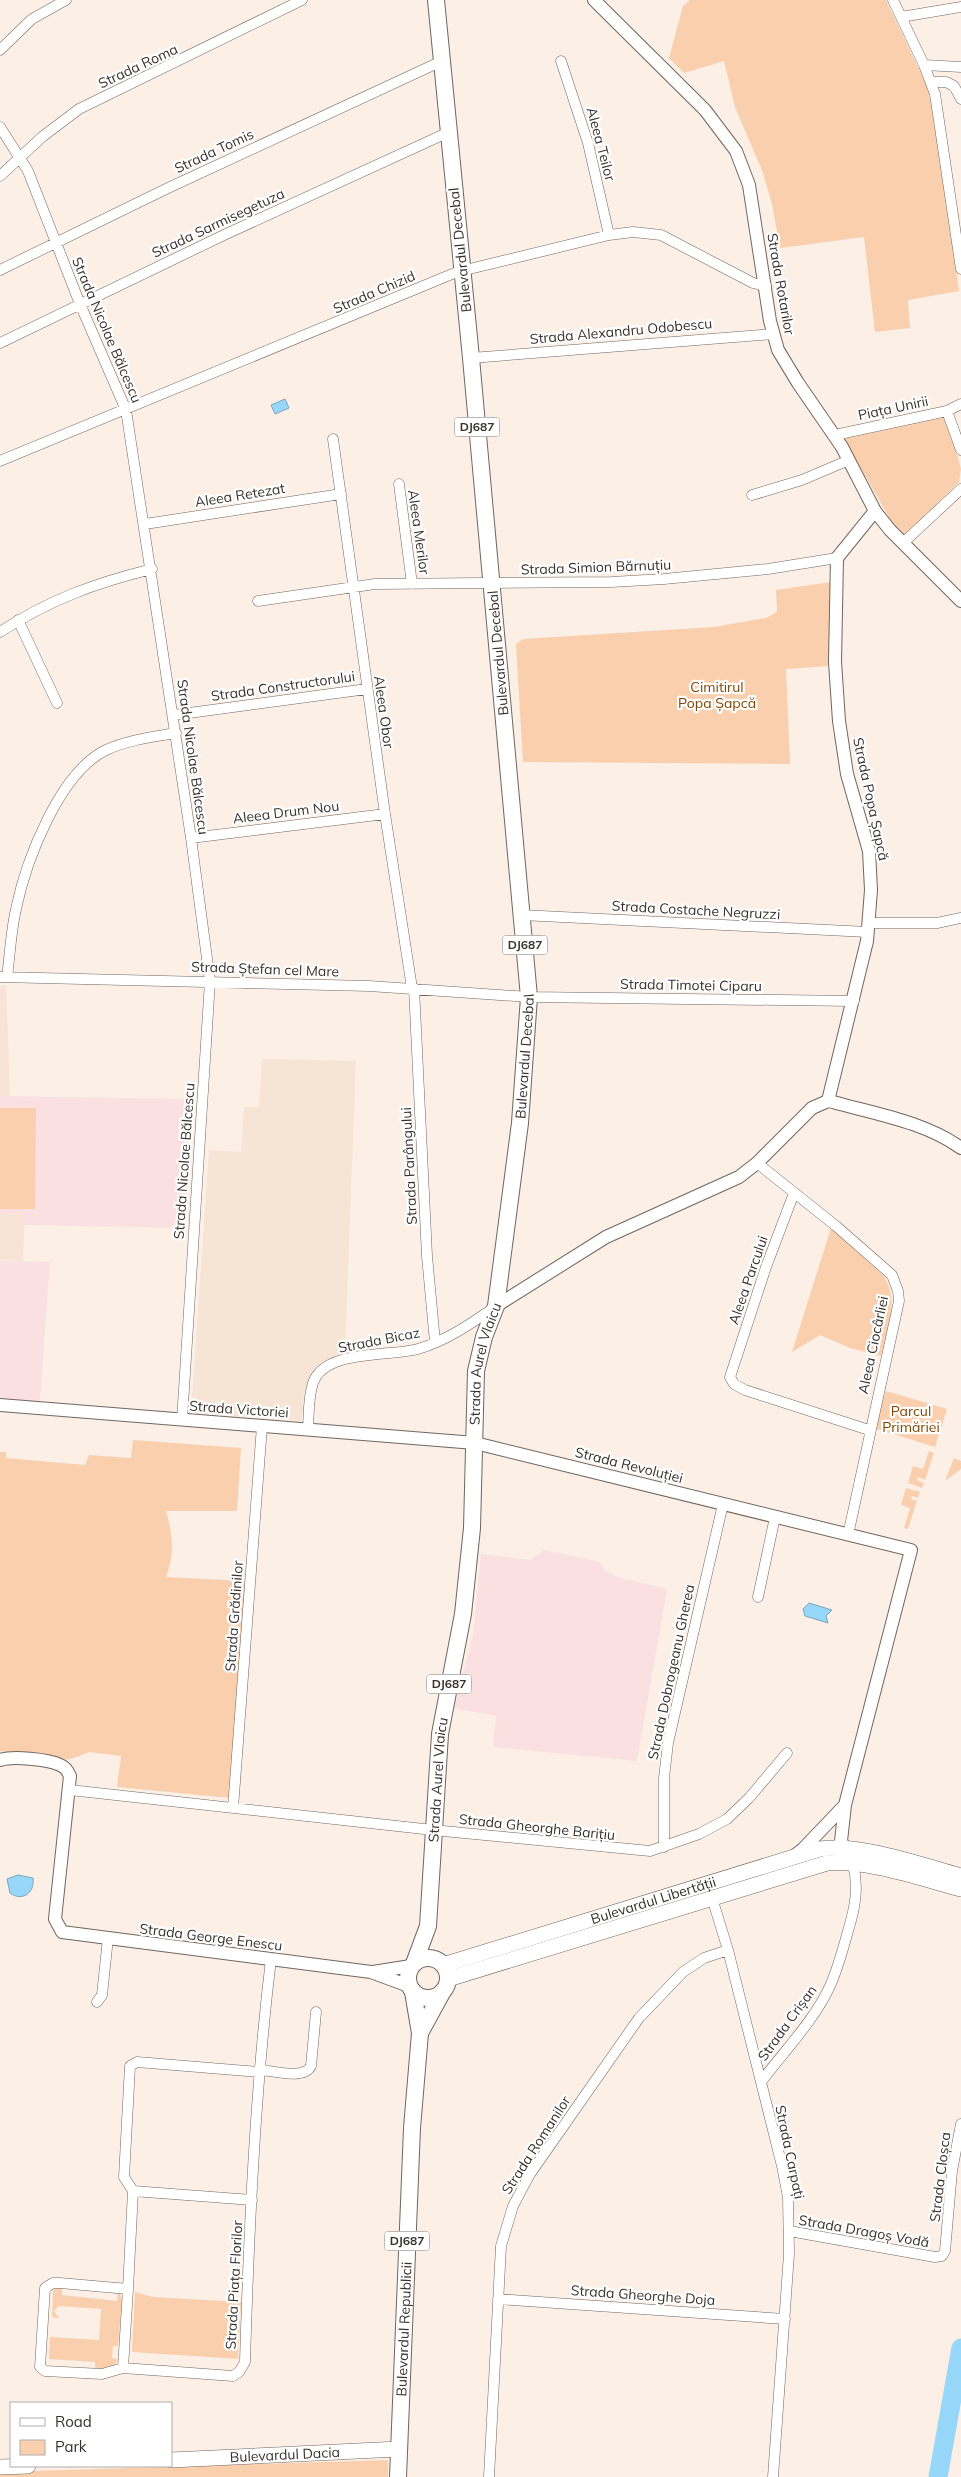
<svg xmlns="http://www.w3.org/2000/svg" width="961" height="2477" font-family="Mulish,sans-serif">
  <rect width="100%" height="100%" fill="#fbefe6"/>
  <path fill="#f6e4d5" d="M 262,1059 L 356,1061 L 345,1350 L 314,1369 L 304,1392 L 302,1421 L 191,1413 L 209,1150 L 241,1152 L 244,1107 L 259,1107 Z"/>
  <path fill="#fbe0e1" d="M 0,1096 L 191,1099 L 186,1228 L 24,1225 L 25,1214 L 0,1213 Z
    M 0,1261 L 50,1262 L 40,1402 L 0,1400 Z
    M 544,1550 L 600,1562 L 605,1570 L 617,1577 L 667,1589 L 637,1761 L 493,1747 L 496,1716 L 454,1708 L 473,1635 L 481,1554 L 530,1560 Z"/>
  <path fill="#f9e2d6" d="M 6,985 L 10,1096 L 0,1096 L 0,986 Z
    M 0,1213 L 25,1214 L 23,1261 L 0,1260 Z"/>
  <path fill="#facfad" d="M 690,0 L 886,0 L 927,86 L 934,116 L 959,291 L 908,300 L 910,328 L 875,332 L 864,237 L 780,248 L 772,204 L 763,173 L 735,107 L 724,61 L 684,73 L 669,58 L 683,6 Z
    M 947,417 L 961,469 L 959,482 L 905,535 L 897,531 L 844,439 Z
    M 831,582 L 829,666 L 786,669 L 790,764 L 523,762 L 516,644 L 523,639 L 714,627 L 766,618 L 777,612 L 776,590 Z
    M 0,1108 L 36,1108 L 35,1209 L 0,1209 Z
    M 831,1228 L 883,1275 C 900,1299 887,1329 881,1356 L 850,1348 L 820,1335 L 792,1352 Z
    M 886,1391 L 947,1409 L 935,1447 L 874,1428 Z
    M 133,1440 L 241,1448 L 237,1511 L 166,1511 C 173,1535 175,1553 166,1577 L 246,1581 L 230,1798 L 117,1787 L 121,1756 L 89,1752 L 74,1758 L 60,1761 L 0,1751 L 0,1452 L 6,1452 L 6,1458 L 85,1465 L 89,1455 L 131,1458 Z
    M 929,1451 L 934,1453 L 925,1480 L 918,1477 L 917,1480 L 924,1483 L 922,1488 L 908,1483 L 913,1466 L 923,1469 Z
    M 954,1458 L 961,1461 L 961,1469 L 945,1481 Z
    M 906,1488 L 920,1492 L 918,1498 L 912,1496 L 911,1499 L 917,1501 L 908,1529 L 904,1528 L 910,1508 L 901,1505 Z
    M 57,2287 L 62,2287 L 62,2295 L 117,2301 L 118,2293 L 120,2293 L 122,2301 L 118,2346 L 113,2346 L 112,2358 L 118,2359 C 115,2369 104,2369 95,2371 L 95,2362 L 49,2359 L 50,2337 L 99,2340 L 101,2309 L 59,2306 L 54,2311 L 59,2318 L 52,2317 L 53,2291 Z
    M 135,2292 L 153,2297 L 241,2302 L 238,2359 L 132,2352 Z
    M 388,2460 L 388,2477 L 0,2477 L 0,2472 Z"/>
  <path fill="#97d7fa" stroke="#7aa6bd" d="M 285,399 L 289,408 L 275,414 L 271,405 Z
    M 809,1603 L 832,1610 L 826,1616 L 828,1623 L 805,1616 L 803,1609 Z
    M 18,1875 L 33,1878 C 35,1893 22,1902 10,1893 L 7,1879 Z"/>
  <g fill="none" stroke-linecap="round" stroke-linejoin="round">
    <path stroke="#97d7fa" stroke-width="19" d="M 938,2477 L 961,2348"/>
    <defs>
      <path id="minor" d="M 893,0 L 924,65 L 935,94 L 961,269
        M 901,17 L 961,7
        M 0,50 L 32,19 L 66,0
        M 561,61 L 588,143 L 609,235
        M 924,65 L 961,67
        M 931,82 L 946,82 L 954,86 L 961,99
        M 0,127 L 28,171 L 80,304 L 126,410 L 191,838 L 210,981 L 182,1420
        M 0,176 L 42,137 L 79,109 L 302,0
        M 0,270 L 168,188 L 442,61
        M 0,343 L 224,235 L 449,132
        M 471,358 L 773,334
        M 947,411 L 961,450
        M 835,435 L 947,411 L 961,404
        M 333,439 L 385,814 L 412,988
        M 0,461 L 457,272 L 609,235 L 633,232 L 661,235 L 753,283 L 766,286
        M 399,484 L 412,584
        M 752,495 L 802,480 L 849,460
        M 145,524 L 341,494
        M 903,543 L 961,489
        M 258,601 L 375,584 L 611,582 L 664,579 L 768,569 L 837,558
        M 18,620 L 57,703
        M 0,632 C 49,600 95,583 152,569
        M 174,715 L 367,689
        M 191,838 L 385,814
        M 521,915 L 868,932
        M 869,923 L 937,923 L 961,918
        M 0,977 L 369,986 L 529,997 L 854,1001
        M 7,977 C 10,954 11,931 16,909 C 26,861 59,773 106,750 C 127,740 153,737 176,733
        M 414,988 L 427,1256 L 435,1342
        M 757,1163 L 836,1226 L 892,1275 L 898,1291 L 899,1301 L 848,1535
        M 794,1193 L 766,1267 L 730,1377 L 734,1384 L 745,1390 L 869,1430
        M 308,1429 C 309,1414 308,1398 313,1383 C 325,1349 389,1357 418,1349 C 446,1341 472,1323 495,1307
        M 758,1597 L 775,1517
        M 70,1790 L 433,1830 L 650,1851 L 699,1834 L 727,1819 L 749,1798 L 787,1753
        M 233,1808 L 262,1426
        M 664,1847 L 664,1778 L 668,1743 L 723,1504
        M 712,1898 L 728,1950 L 782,2166 L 788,2197 L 789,2254 L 773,2477
        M 97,2002 L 102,1995 L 108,1938
        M 261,2070 C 274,2071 304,2080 311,2066 L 316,2012
        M 761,2082 C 784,2051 814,2021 830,1986 C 838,1968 843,1949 848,1931 C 855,1908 859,1888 853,1864
        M 133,2191 L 128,2289 L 60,2283 L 53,2283 L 45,2288 L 40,2367 L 45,2371 L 102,2374 L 123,2368 L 233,2376 L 239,2372 L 245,2362 C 249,2228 255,2092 271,1959
        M 252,2200 L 133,2191 L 124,2177 L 130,2066 L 137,2062 L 260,2072
        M 789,2231 L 935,2257 L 942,2256 L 945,2251 L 952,2171 L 961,2124
        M 498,2299 L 785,2319
        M 123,2368 L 128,2289
        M 489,2477 L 501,2246 L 513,2206 L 530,2174 L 639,2018 L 683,1972 L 704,1958 L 728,1950"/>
      <path id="tertiary" d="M 594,0 L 705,110 L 736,151 L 749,185 L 770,321 L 778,350 L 798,383 L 842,447 L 875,511 L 890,530 L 961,601
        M 828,1101 L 867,941 L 871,890 L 869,851 L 847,774 L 839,721 L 835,662 L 837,558 L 875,511
        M 496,1306 L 606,1237 L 739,1177 L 757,1163 L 812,1108 L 828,1101 L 833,1102 C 876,1114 925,1122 961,1148
        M 0,1405 L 475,1443 L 911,1550 L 845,1805 L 841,1841 L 849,1857
        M 0,1760 C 12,1756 48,1759 60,1765 C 65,1767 68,1771 70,1776 L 55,1919 L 62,1932 L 371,1972 L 409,1986
        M 794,1856 L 803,1849 L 845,1805
        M 373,1972 L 411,1966"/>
      <g id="secondary">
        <path id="s1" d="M 443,1965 L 820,1849 C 860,1843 921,1865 961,1876"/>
        <path d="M 448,1979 L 827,1863 C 865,1859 923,1879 961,1889"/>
        <path id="s2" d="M 171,2460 L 399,2449"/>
        <path d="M 0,2467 L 28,2466"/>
      </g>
      <g id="primary">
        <circle cx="428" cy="1978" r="20"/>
        <path id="s3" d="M 415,1961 L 428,1926 L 440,1734 L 463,1614 L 472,1528 L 476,1371 L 484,1337 L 496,1306 L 520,1123 L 529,997 L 471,358 L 436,0"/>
        <path d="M 420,2033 L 443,1991"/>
        <path id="s4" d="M 398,2477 L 412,2128 L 420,2033 L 413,1992"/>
      </g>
    </defs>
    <use href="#minor" stroke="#70665e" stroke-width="11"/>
    <use href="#tertiary" stroke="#70665e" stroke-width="14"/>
    <use href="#secondary" stroke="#70665e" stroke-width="16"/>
    <use href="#primary" stroke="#70665e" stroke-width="18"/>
    <use href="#minor" stroke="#fff" stroke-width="10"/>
    <use href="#tertiary" stroke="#fff" stroke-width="12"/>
    <use href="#secondary" stroke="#fff" stroke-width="15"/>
    <use href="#primary" stroke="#fff" stroke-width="16"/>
  </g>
  <g text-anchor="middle" stroke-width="4.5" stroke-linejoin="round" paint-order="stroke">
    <g fill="#fff" stroke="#73706d" stroke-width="1">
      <rect x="454.5" y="417.5" width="45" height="19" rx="4"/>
      <rect x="502.5" y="935.5" width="45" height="19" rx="4"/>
      <rect x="426.5" y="1674.5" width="45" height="19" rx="4"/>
      <rect x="384.5" y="2231.5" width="45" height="19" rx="4"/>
    </g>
    <g font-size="12" font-weight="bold" fill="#37322f">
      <text x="477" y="431">DJ687</text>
      <text x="525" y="949">DJ687</text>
      <text x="449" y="1688">DJ687</text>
      <text x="407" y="2245">DJ687</text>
    </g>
    <g font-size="14" fill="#37322f" stroke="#fff">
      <text transform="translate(138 66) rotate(-25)" y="5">Strada Roma</text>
      <text transform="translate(601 144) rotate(75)" y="5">Aleea Teilor</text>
      <text transform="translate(214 151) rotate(-25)" y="5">Strada Tomis</text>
      <text transform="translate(218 223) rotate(-25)" y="5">Strada Sarmisegetuza</text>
      <text transform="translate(460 250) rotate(-96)" y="5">Bulevardul Decebal</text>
      <text transform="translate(781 284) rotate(80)" y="5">Strada Rotarilor</text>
      <text transform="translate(374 292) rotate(-23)" y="5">Strada Chizid</text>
      <text transform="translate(107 330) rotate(67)" y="5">Strada Nicolae Bălcescu</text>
      <text transform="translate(621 331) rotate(-5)" y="5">Strada Alexandru Odobescu</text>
      <text transform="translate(893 408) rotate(-12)" y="5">Piața Unirii</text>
      <text transform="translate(240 495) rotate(-9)" y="5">Aleea Retezat</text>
      <text transform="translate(419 532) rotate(82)" y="5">Aleea Merilor</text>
      <text transform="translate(596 567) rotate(-2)" y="5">Strada Simion Bărnuțiu</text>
      <text transform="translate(498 653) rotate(-95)" y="5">Bulevardul Decebal</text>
      <text transform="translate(283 686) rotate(-8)" y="5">Strada Constructorului</text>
      <text transform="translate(384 712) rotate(82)" y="5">Aleea Obor</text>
      <text transform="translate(193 757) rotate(82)" y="5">Strada Nicolae Bălcescu</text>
      <text transform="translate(871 799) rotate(78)" y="5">Strada Popa Șapcă</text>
      <text transform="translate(286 812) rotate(-7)" y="5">Aleea Drum Nou</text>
      <text transform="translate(696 910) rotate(3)" y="5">Strada Costache Negruzzi</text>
      <text transform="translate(265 969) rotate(2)" y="5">Strada Ștefan cel Mare</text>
      <text transform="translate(691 985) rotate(1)" y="5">Strada Timotei Ciparu</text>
      <text dy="5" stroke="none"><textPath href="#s3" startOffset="915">Bulevardul Decebal</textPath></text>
      <text transform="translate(184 1161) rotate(-86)" y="5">Strada Nicolae Bălcescu</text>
      <text transform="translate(409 1166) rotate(-93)" y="5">Strada Parângului</text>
      <text transform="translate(748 1280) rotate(-71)" y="5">Aleea Parcului</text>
      <text transform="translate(379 1340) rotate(-11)" y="5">Strada Bicaz</text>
      <text transform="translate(873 1345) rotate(-78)" y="5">Aleea Ciocârliei</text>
      <text dy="5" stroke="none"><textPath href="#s3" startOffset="604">Strada Aurel Vlaicu</textPath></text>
      <text transform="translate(239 1409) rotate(4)" y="5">Strada Victoriei</text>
      <text transform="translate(629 1465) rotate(14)" y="5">Strada Revoluției</text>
      <text transform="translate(234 1616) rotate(-86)" y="5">Strada Grădinilor</text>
      <text transform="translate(671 1672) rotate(-78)" y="5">Strada Dobrogeanu Gherea</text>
      <text dy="5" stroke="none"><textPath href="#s3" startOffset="184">Strada Aurel Vlaicu</textPath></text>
      <text transform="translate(537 1827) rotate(6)" y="5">Strada Gheorghe Barițiu</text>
      <text dy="5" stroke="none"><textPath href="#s1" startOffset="220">Bulevardul Libertății</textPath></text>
      <text transform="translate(211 1937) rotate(7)" y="5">Strada George Enescu</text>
      <text transform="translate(787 2023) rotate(-54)" y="5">Strada Crișan</text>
      <text transform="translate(536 2145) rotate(-57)" y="5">Strada Romanilor</text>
      <text transform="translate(790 2152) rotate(78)" y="5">Strada Carpați</text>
      <text transform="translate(940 2177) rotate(-83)" y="5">Strada Cloșca</text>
      <text transform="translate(864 2231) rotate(10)" y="5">Strada Dragoș Vodă</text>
      <text transform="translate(234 2285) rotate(-87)" y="5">Strada Piața Florilor</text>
      <text transform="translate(643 2295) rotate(4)" y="5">Strada Gheorghe Doja</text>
      <text dy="5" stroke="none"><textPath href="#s4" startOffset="148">Bulevardul Republicii</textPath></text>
      <text dy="5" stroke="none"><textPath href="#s2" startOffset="114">Bulevardul Dacia</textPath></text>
    </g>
    <g font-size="14" fill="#7f4500" stroke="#fff">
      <text x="717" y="692">Cimitirul<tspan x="717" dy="16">Popa Șapcă</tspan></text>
      <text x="911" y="1416">Parcul<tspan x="911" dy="16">Primăriei</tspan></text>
    </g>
  </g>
  <rect x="10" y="2402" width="162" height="65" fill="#ffffff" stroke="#afadac"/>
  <rect x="20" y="2418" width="25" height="8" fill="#ffffff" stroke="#afadac"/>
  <text x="55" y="2427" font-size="15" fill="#37322f">Road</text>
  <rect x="20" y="2440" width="25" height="15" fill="#facfad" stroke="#afadac"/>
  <text x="55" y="2452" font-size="15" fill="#37322f">Park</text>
</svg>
